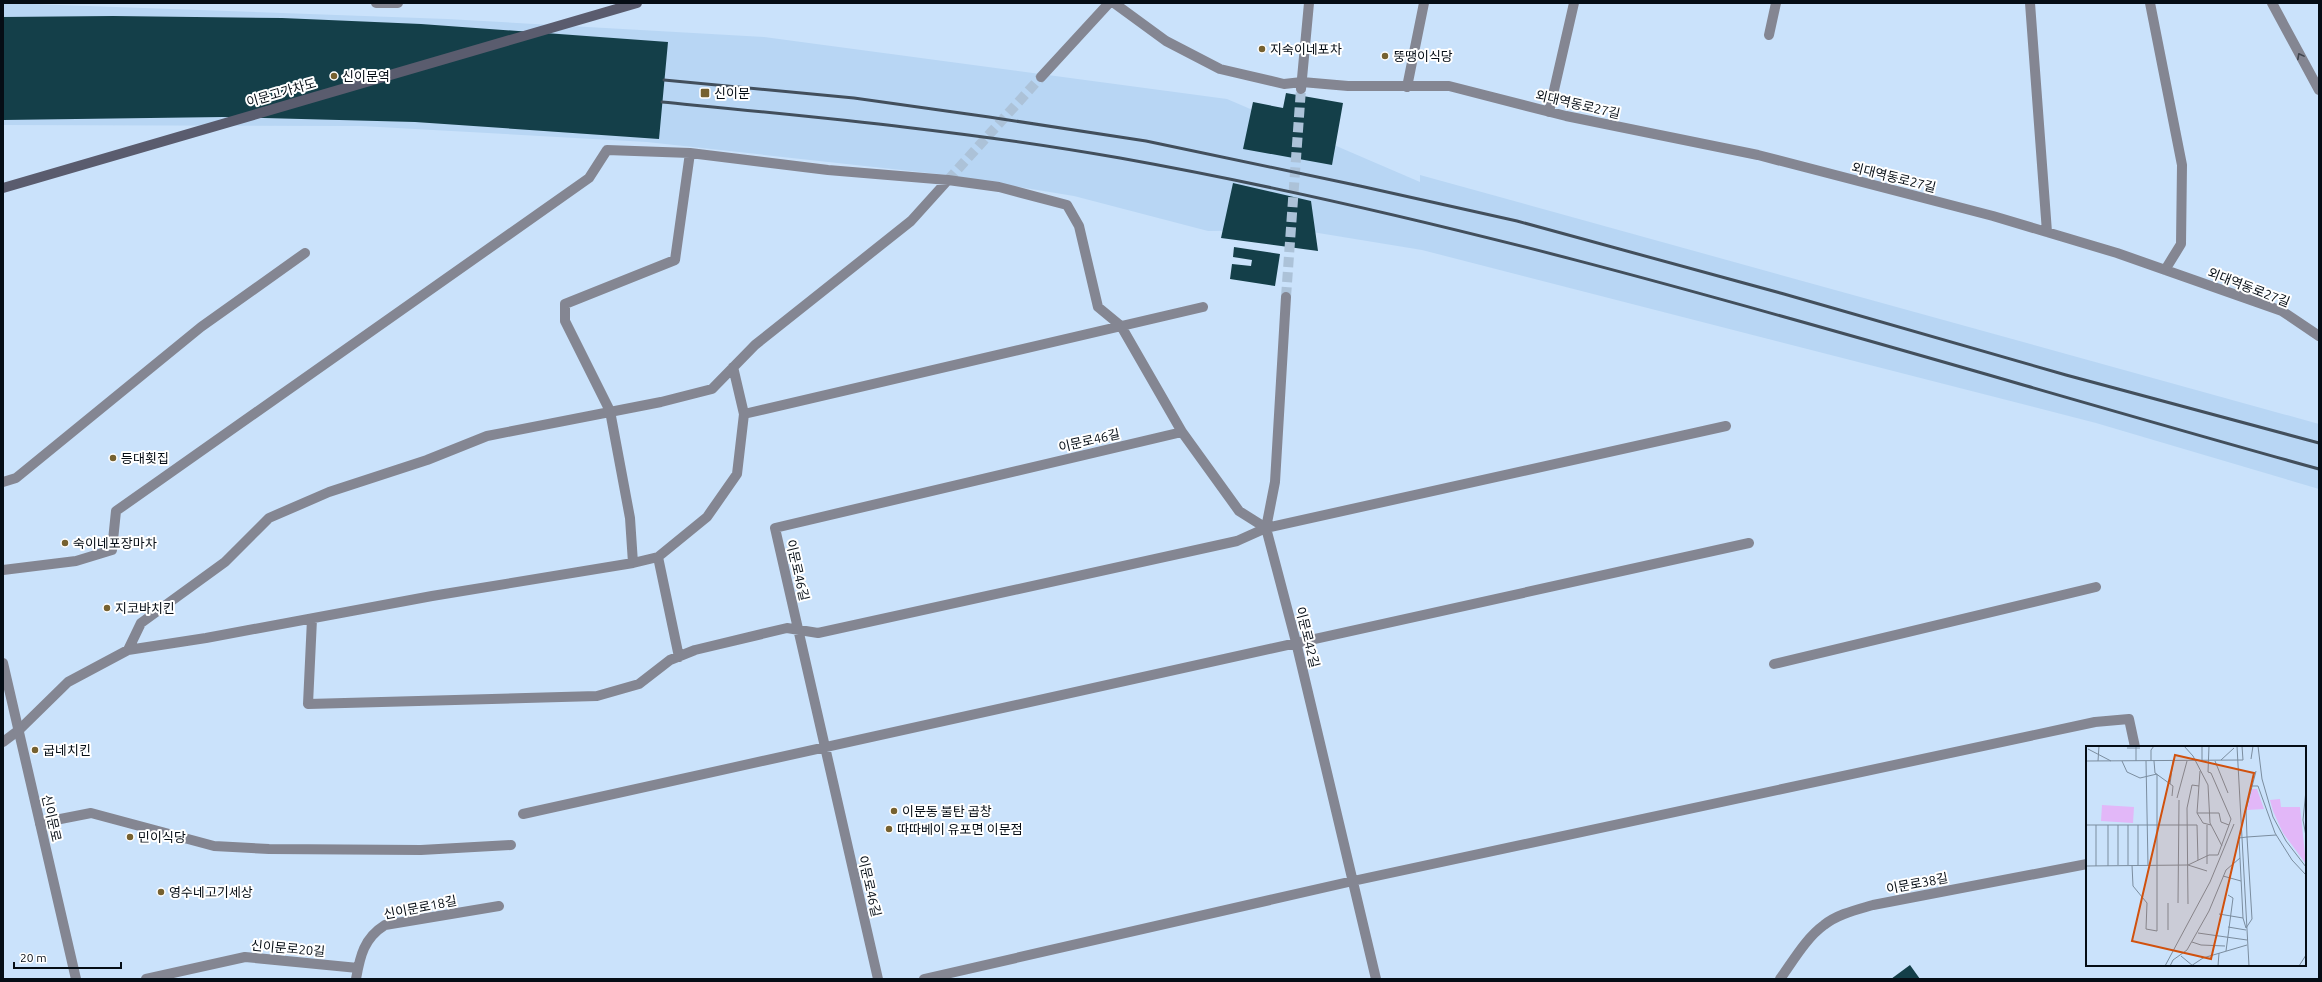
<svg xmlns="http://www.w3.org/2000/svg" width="2322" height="982" font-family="Ubuntu,'Noto Sans KR',sans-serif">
  <rect width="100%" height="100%" fill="#cae2fb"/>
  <path fill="#b8d6f4" d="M 3,3 L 447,19 L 764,37 L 1227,99 L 1420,182 L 1420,175 L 2319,424 L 2319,489 L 2096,423 L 1422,250 L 1300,230 L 1208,231 L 1074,196 L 947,175 L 647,142 L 361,126 L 3,125 Z"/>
  <path fill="#143f49" d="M 113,16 L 282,18 L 421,24 L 668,42 L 659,139 L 415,122 L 223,117 L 3,120 L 3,17 Z
    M 1286,93 L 1343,103 L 1332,165 L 1243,149 L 1253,102 L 1283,108 Z
    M 1233,183 L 1311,201 L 1318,251 L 1221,238 Z
    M 1234,247 L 1280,254 L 1275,286 L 1230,279 L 1232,264 L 1251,266 L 1252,260 L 1233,257 Z
    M 1910,965 L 1920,979 L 1891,979 Z"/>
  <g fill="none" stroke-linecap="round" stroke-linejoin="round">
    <path stroke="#acc2d8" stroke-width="10" stroke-dasharray="10 5" stroke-linecap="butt" d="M 948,180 L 1041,77
      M 1286,297 L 1301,89"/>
    <path stroke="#848692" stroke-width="10" d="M 376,3 L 398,3
      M 1114,3 L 1166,41 L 1220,69 L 1284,84 L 1302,82 L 1348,86 L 1449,86 L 1566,116 L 1758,155 L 1993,216 L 2117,253 L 2282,311 L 2319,336
      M 2030,3 L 2047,232
      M 2150,3 L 2182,165 L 2181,244 L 2165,270
      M 1769,35 L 1776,3
      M 1041,77 L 1109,3
      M 1407,87 L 1424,3
      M 1301,89 L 1309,3
      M 1549,112 L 1574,3
      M 690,153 L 828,170 L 948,180 L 999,187 L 1067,205 L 1079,226 L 1098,307 L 1121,326 L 1182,432 L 1239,511 L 1266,528
      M 1286,297 L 1275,482 L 1266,528 L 1296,642 L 1376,979
      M 744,414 L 1203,307
      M 3,482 L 16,478 L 201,327 L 305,253
      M 658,557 L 679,657
      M 3,570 L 76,561 L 112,550 L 116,511 L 589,178 L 607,150 L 690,153 L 675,260 L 565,304 L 565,321 L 610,411 L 630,518 L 633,563 L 658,557 L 707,517 L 737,474 L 744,414 L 733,367
      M 312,619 L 308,704 L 597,696 L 639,684 L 670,660 L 695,650 L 787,628 L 818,633 L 1237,541 L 1266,528 L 1726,426
      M 128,650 L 206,638 L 432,596 L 633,563
      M 1774,664 L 2096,587
      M 3,742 L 19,730 L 68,682 L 128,650 L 141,623 L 225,562 L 269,518 L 329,492 L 427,460 L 487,436 L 661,402 L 712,389 L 755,345 L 911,221 L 948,180
      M 523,814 L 1749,543
      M 40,823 L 91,813 L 214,846 L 269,849 L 421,850 L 511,845
      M 146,979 L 245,957 L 358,968
      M 356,979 C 360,956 364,938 385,925 L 499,906
      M 878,979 L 775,528 L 1182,432
      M 924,979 L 1353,881 L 2095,722 L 2129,719 L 2135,747
      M 1780,979 C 1793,961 1806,938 1824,925 C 1838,914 1856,910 1873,905 L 2087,864"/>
    <path stroke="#848692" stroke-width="10" d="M 2272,3 L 2319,90
      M 3,663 L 76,979"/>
    <path stroke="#424f5c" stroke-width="3" d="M 664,80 L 854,98 L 989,117 L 1146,141 L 1360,186 L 1517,221 L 1784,294 L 2066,375 L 2319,443
      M 662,102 C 815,117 968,131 1120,158 C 1527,231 1921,359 2319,469"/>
    <path stroke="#5a5c6e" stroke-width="10" d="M 3,188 L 637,3"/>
  </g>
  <defs><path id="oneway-chevron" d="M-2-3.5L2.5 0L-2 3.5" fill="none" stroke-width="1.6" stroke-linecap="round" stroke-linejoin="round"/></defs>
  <use stroke="#3e434d" href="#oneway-chevron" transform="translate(2300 56) rotate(-118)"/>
  <g fill="#766130" stroke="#fff" stroke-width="1.5">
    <circle cx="1262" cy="49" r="4"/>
    <circle cx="1385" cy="56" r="4"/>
    <circle cx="334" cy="76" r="4"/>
    <rect x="700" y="88" width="10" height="10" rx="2"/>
    <circle cx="113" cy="458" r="4"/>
    <circle cx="65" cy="543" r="4"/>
    <circle cx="107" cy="608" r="4"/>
    <circle cx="35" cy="750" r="4"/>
    <circle cx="894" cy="811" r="4"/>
    <circle cx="889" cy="829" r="4"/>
    <circle cx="130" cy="837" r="4"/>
    <circle cx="161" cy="892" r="4"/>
  </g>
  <g text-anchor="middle" stroke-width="4" stroke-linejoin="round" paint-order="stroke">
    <g font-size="13" fill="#050d15" stroke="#fff" text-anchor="start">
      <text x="1270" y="54">지숙이네포차</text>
      <text x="1393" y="61">뚱땡이식당</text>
      <text x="342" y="81">신이문역</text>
      <text x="714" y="98">신이문</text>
      <text x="121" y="463">등대횟집</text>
      <text x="73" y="548">숙이네포장마차</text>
      <text x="115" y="613">지코바치킨</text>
      <text x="43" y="755">굽네치킨</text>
      <text x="902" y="816">이문동 불탄 곱창</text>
      <text x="897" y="834">따따베이 유포면 이문점</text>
      <text x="138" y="842">민이식당</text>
      <text x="169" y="897">영수네고기세상</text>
    </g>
    <g font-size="13" fill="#050d15" stroke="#fff">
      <text transform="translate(281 92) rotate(-16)" y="5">이문고가차도</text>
      <text transform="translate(1578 104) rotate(13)" y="5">외대역동로27길</text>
      <text transform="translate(1894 177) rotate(14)" y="5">외대역동로27길</text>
      <text transform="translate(2249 287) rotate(21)" y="5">외대역동로27길</text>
      <text transform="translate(1089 440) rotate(-13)" y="5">이문로46길</text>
      <text transform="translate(798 570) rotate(77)" y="5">이문로46길</text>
      <text transform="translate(1308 637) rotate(76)" y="5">이문로42길</text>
      <text transform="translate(52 818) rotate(77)" y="5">신이문로</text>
      <text transform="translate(1917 883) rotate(-11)" y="5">이문로38길</text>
      <text transform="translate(870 886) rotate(77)" y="5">이문로46길</text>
      <text transform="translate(420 907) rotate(-11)" y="5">신이문로18길</text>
      <text transform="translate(288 948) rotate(5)" y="5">신이문로20길</text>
    </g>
  </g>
  <g transform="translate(2086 746)">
    <rect width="220" height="220" fill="#cae2fb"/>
    <path d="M 166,43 L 171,43 L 178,63 L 161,64 ZM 194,53 L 195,61 L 214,61 L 220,118 L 197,87 L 187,65 L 184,54 ZM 16,59 L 48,61 L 47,77 L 15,75 Z" fill="#e2b7f8"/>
    <path fill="none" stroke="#7b8d9f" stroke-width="1" d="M 50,0 L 50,15M 98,0 L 107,10 L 122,39 L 124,77 L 136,100M 116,0 L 116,15M 123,0 L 122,26 L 125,27 L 145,73 L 143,79 L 135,76 L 133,67 L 111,67 L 117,77 L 125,79M 151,0 L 163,220M 172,0 L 176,33 L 187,71 L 200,95 L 220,121M 41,2 L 54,2M 2,3 L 25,15M 165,13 L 167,0M 135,14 L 148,2M 0,15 L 157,14 L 156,0M 12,15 L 13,0M 36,15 L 41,26 L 54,32 L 71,28 L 71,185 L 60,183 L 61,157 L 47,140 L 46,119M 60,15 L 62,119M 65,15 L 65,4 L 68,0M 68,15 L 69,27 L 87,40 L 86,50M 129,15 L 142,47M 170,25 L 160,64 L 161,91 L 166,173 L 160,182 L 157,172 L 153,92 L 161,91 L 190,89M 84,38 L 87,15M 0,39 L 0,15M 166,40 L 172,40 L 189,87 L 206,114 L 220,129M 220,44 L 217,74 L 220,90M 91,52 L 101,15M 111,67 L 114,25M 0,79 L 111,79 L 112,114M 121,79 L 121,118M 32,119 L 32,79M 42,119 L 42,79M 52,119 L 52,79M 102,119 L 123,109 L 132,109 L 143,79M 0,120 L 102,119 L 121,125M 10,120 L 10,79M 22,120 L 22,79M 137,130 L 155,135M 82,157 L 82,184M 92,157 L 93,54M 102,158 L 101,62 L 106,39 L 113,40M 133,168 L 157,172M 142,181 L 160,184M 112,187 L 161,194M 106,196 L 115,199 L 139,200M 140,205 L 147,152 L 142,149M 95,210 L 107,220M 79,220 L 124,136 L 148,78M 84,220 L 87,214 L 101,204 L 123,165 L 140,124 L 154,112M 105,220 L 117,212 L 161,199M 132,220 L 133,207M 213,220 L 220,209"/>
    <path fill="#d1510d" fill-opacity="0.15" stroke="#d1510d" stroke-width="2" d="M 89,9 L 168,27 L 125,213 L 46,195 Z"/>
    <rect width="220" height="220" fill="none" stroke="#050d15" stroke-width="2"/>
  </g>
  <rect width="2322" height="982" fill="none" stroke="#050d15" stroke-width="8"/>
  <path d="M14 962v6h107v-6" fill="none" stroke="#050d15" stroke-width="2"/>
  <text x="20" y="962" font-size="12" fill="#050d15" stroke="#ffffff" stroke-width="3" paint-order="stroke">20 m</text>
</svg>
